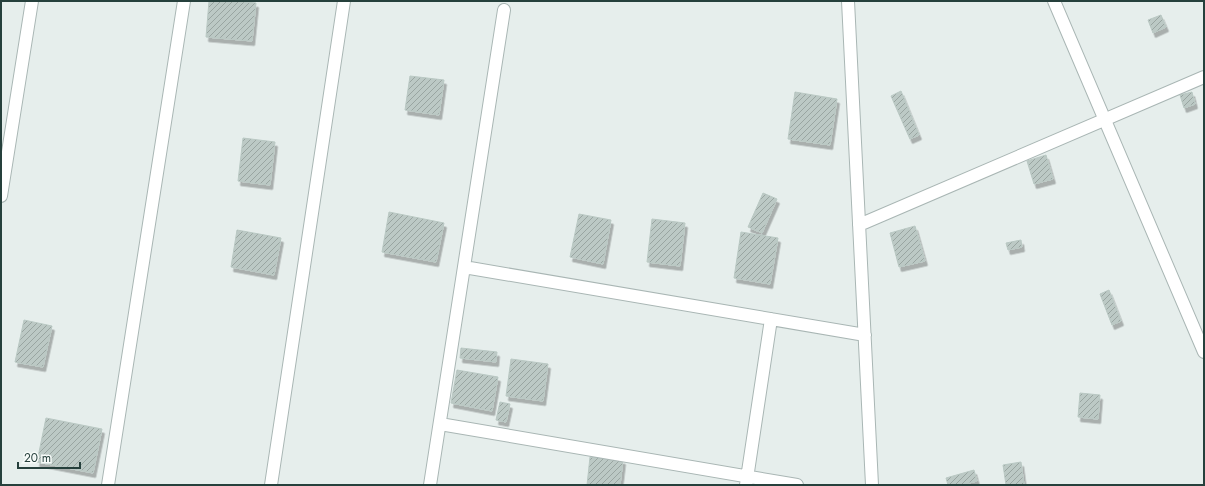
<svg xmlns="http://www.w3.org/2000/svg" width="1205" height="486" font-family="Jost,sans-serif">
  <defs>
    <pattern id="building-hatch" width="6" height="6" patternUnits="userSpaceOnUse"><rect width="6" height="6" fill="#bcc9c5"/><path d="M-1 1l2-2M0 6l6-6M5 7l2-2" fill="none" stroke="#99a5a1"/></pattern>
    <filter id="shadow"><feDropShadow dx="2.5" dy="4.5" stdDeviation="0" flood-color="#0004"/></filter>
  </defs>
  <rect width="100%" height="100%" fill="#e6eeec"/>
  <path fill="url(#building-hatch)" stroke="#b9c8c3" filter="url(#shadow)" d="M 209,1 L 236,1 L 256,3 L 252,41 L 206,37 Z
    M 1161,15 L 1166,27 L 1153,33 L 1148,20 Z
    M 410,76 L 444,80 L 439,115 L 405,110 Z
    M 901,91 L 919,135 L 910,139 L 891,96 Z
    M 795,92 L 837,99 L 830,145 L 788,139 Z
    M 1192,92 L 1195,104 L 1184,108 L 1180,95 Z
    M 243,138 L 275,142 L 270,185 L 238,181 Z
    M 1046,155 L 1053,179 L 1034,184 L 1027,161 Z
    M 763,193 L 777,199 L 762,233 L 748,227 Z
    M 389,212 L 444,223 L 436,262 L 382,252 Z
    M 579,214 L 611,220 L 603,264 L 570,257 Z
    M 652,219 L 685,223 L 680,266 L 647,262 Z
    M 915,226 L 925,261 L 899,267 L 890,233 Z
    M 237,230 L 281,238 L 274,275 L 231,267 Z
    M 741,232 L 778,238 L 770,284 L 734,278 Z
    M 1021,240 L 1022,247 L 1008,250 L 1006,243 Z
    M 1109,290 L 1121,321 L 1112,325 L 1100,294 Z
    M 24,320 L 52,326 L 43,367 L 15,362 Z
    M 461,348 L 497,352 L 496,362 L 460,358 Z
    M 511,359 L 548,364 L 543,401 L 506,396 Z
    M 457,370 L 498,377 L 492,411 L 451,403 Z
    M 1080,393 L 1100,395 L 1098,419 L 1078,417 Z
    M 500,402 L 510,404 L 506,422 L 496,420 Z
    M 46,418 L 102,429 L 93,473 L 37,462 Z
    M 590,457 L 623,460 L 620,485 L 587,485 Z
    M 1021,462 L 1024,485 L 1006,485 L 1003,465 Z
    M 974,470 L 977,481 L 961,485 L 948,485 L 946,478 Z"/>
  <g fill="none" stroke-linecap="round" stroke-linejoin="round">
    <defs>
      <path id="street" d="M 848,1 L 872,485
        M 1054,1 L 1204,352
        M 1,196 L 32,1
        M 859,225 L 1204,77
        M 464,267 L 865,335
        M 440,424 L 797,485
        M 108,485 L 184,1
        M 271,485 L 344,1
        M 430,485 L 504,10
        M 746,485 L 771,319"/>
    </defs>
    <use href="#street" stroke="#a9b6b4" stroke-width="14"/>
    <use href="#street" stroke="#fff" stroke-width="12"/>
  </g>
  <rect width="1205" height="486" fill="none" stroke="#26403c" stroke-width="4"/>
  <path d="M18 462v6h62v-6" fill="none" stroke="#26403c" stroke-width="2"/>
  <text x="24" y="462" font-size="12" fill="#26403c" stroke="#f7fbf9" stroke-width="3" paint-order="stroke">20 m</text>
</svg>
